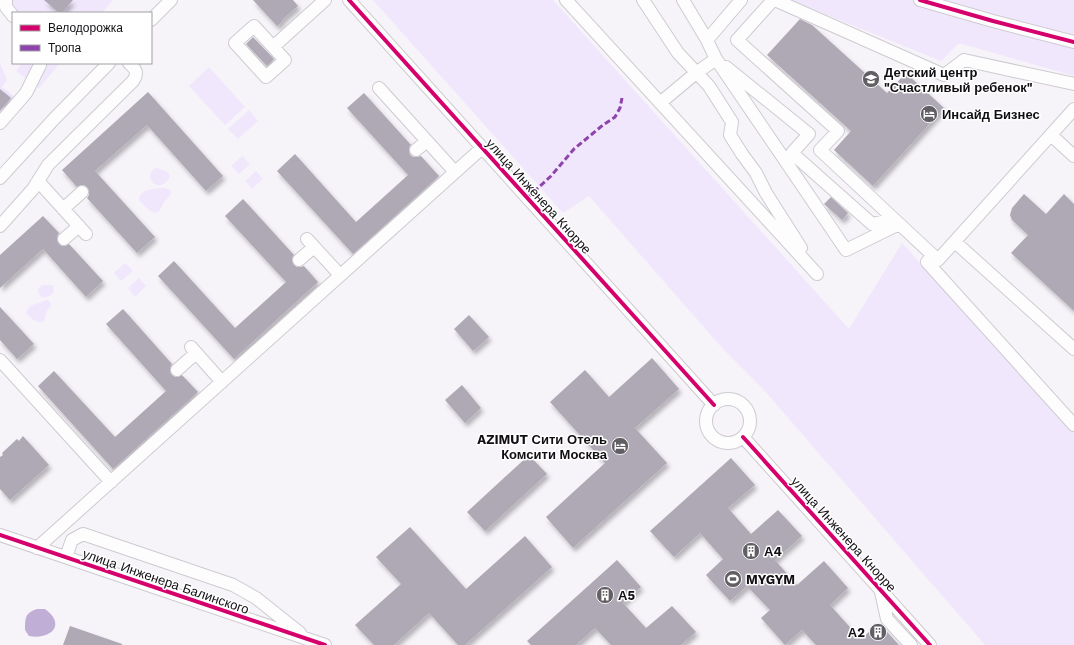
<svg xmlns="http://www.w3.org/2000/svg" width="1074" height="645" font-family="'Work Sans',sans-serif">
  <defs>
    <filter id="shadow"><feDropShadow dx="2.5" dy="4" stdDeviation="2" flood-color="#0004"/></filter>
  </defs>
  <rect width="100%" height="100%" fill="#f6f3f9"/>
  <path fill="#f0e7fc" d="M 0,0 L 113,0 L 102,13 L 13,13 L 13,25 L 0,10 Z
    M 373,0 L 553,0 L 849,329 L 902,243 L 1074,433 L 1074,645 L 985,645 L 764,390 L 723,349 L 589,196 L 563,213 Z
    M 790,0 L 1074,0 L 1074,76 L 959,43 L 941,61 Z
    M 0,63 L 7,80 L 2,87 L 15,97 L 0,115 Z
    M 22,63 L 60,63 L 39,88 L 16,71 Z
    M 209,67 L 245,107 L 225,125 L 189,86 Z
    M 249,110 L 258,121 L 238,139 L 228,129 Z
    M 242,156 L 250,164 L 239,174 L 231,166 Z
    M 156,168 C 163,170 176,173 166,182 C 154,193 143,174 156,168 Z
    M 256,171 L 263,179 L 252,189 L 245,181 Z
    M 164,188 L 170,190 L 171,193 C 170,198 166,199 164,202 C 162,205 161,209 159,211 C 153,217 143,204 139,200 C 140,188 155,189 164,188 Z
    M 125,263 L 133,271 L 121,281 L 114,273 Z
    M 139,278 L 146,286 L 135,297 L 128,288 Z
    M 42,285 L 51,285 L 53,286 L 54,291 L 51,295 C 43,299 39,299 38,289 Z
    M 46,300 L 48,300 L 51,304 C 51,308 49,308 47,311 C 45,314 46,319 43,322 C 37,323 28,318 26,312 L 30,306 Z"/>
  <path fill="#c0aed6" d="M 37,609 L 45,609 C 67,625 50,640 29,636 L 25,630 C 25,618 25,613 37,609 Z"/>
  <path fill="#aea9b5" filter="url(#shadow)" d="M 44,0 L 73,0 L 62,13 L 59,13 Z
    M 253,0 L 293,0 L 298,6 L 282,20 L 283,21 L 277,26 Z
    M 800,19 L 812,25 L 887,93 L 906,73 L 944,108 L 873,186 L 834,150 L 851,131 L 767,55 Z
    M 253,37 L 274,59 L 267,66 L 246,44 Z
    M 0,89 L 11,98 L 0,111 Z
    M 148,92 L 223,176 L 206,191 L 147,125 L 95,171 L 155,237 L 137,253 L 87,198 L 89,195 L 89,191 L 87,187 L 84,185 L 81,185 L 77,187 L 62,170 Z
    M 364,93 L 411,145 L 409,147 L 409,151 L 410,155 L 413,157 L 417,157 L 421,156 L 439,176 L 353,254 L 277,171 L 295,154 L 356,222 L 408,175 L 347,108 Z
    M 1024,194 L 1046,214 L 1064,194 L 1074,204 L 1074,311 L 1011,253 L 1028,235 L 1012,220 L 1010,215 L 1012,208 Z
    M 831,197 L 848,213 L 842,220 L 824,204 Z
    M 243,199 L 294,255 L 292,258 L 292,261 L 294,265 L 297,267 L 300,267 L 304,266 L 318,282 L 234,359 L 158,276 L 174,261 L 235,328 L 286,282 L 225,216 Z
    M 43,216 L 59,233 L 57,236 L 57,240 L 59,244 L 62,246 L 65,246 L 69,244 L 103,281 L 86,297 L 43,249 L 0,288 L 0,255 Z
    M 0,307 L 34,344 L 17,359 L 0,340 Z
    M 123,309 L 172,364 L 170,368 L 170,372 L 172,375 L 175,377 L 178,377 L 182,375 L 198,392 L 113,469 L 38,386 L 54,371 L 115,437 L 166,391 L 106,324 Z
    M 469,315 L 489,337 L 473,351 L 454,329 Z
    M 652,358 L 679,389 L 635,428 L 667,463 L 573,548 L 546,517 L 605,463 L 550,402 L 585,370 L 609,397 Z
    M 462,385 L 481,408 L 465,423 L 445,400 Z
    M 23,436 L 49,465 L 10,500 L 0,489 L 0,457 L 3,455 L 2,453 L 17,439 L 19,441 Z
    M 529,455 L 547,474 L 485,531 L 467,512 Z
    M 731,458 L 755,485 L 728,508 L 751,534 L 778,510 L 802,536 L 775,560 L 797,585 L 824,561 L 848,588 L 830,605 L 848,625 L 861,639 L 879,623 L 899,645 L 816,645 L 802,630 L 785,645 L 761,618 L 770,610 L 747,586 L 730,601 L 706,575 L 723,559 L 700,533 L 674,557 L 650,531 Z
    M 410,527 L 466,589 L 525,536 L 552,567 L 465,645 L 458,645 L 429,613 L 394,645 L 374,645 L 355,625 L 401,584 L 376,557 Z
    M 617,560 L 641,587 L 623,603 L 646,628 L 672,606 L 696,632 L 681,645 L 611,645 L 595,628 L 576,645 L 531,645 L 527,641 Z
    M 70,626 L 122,644 L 122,645 L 63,645 Z"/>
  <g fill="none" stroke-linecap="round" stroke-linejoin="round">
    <defs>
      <path id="minor" d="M 6,0 L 6,7 L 13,16
        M 349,0 L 714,405
        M 566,0 L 817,274
        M 643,0 L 678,53 L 709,86 L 732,122 L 730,135 L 742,154 L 756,173 L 766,193 L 801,248
        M 773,0 L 737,40 L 838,131 L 820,150 L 938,260 L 1074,109
        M 775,0 L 944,75 L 964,60 L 1074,84
        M 920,0 L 993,21 L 1074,42
        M 151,20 L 171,0
        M 254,26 L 285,60 L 266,77 L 235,43 Z
        M 707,40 L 741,0
        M 273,47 L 325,0
        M 716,59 L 846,250 L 899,224
        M 726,67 L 809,134 L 792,153 L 872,224 L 894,219
        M 379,88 L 455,172
        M 660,103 L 696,73 L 716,59 L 707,40 L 683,0
        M 0,123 L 26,93 L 40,65 L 40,63
        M 1051,135 L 1074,156
        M 416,150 L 427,141
        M 0,178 L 54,119 L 109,63
        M 38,181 L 86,234
        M 63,209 L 82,192
        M 0,226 L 33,189 L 48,165 L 133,81 C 139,72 135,69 129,63
        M 64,239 L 79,226
        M 307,239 L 340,275
        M 955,242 L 1074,349
        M 933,255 L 927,262 L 1074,425
        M 299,260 L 314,247
        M 191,347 L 222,382
        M 0,360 L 111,482
        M 177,370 L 196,353
        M706 421a22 22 0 1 1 44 0a22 22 0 1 1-44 0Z
        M 743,437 L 930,645
        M 0,535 L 325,645
        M 37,548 L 482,148
        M 66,557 L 72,540 L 83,534 L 233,585 L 256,598 L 300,633
        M 881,592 L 887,619 L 911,645"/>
    </defs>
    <use href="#minor" stroke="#cecbd0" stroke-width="14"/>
    <use href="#minor" stroke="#fefdfe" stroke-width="12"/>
    <path stroke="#8e44ad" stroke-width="3" stroke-dasharray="6 3" stroke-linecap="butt" d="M 527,198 L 551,176 L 574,149 L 603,125 L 615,117 L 620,108 L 622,98"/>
    <defs>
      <path id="cycleway" d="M 349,0 L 714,405
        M 920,0 L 993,21 L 1074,42
        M 743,437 L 930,645
        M 0,535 L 325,645"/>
    </defs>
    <use href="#cycleway" stroke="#fff" stroke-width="6"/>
    <use href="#cycleway" stroke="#d6006c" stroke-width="4"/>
  </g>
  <defs>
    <symbol id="school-disc" viewBox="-11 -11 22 22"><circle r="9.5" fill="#615f64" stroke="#fff"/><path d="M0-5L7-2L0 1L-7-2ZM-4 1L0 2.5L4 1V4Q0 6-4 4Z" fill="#fff"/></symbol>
    <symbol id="hotel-disc" viewBox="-11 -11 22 22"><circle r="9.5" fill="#615f64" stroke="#fff"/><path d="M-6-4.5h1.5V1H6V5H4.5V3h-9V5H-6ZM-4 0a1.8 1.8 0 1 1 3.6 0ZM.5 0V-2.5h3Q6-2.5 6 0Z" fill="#fff"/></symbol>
    <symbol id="building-disc" viewBox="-11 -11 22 22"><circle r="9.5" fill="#615f64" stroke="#fff"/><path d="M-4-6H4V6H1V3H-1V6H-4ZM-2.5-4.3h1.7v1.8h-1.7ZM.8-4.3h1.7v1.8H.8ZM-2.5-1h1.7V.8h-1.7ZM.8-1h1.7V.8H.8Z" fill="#fff"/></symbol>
    <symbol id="stadium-disc" viewBox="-11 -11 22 22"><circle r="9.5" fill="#615f64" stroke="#fff"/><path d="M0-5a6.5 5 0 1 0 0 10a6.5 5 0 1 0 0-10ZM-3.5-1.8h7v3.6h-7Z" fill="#fff"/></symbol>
  </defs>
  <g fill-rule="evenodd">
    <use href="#school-disc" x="861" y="69" width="20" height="20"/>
    <use href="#hotel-disc" x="919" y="104" width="20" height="20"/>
    <use href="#hotel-disc" x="610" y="436" width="20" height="20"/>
    <use href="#building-disc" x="741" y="541" width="20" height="20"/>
    <use href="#stadium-disc" x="723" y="569" width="20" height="20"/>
    <use href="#building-disc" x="595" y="585" width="20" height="20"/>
    <use href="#building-disc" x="868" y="622" width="20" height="20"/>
  </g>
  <g text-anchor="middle" stroke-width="3" stroke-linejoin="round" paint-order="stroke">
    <g font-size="13" font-weight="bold" fill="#110f13" stroke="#fff" text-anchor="start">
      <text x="884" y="77">Детский центр<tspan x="884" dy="15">"Счастливый ребенок"</tspan></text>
      <text x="942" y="119">Инсайд Бизнес</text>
      <text x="607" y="444" text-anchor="end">AZIMUT Сити Отель<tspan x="607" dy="15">Комсити Москва</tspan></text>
      <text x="764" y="556">А4</text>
      <text x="746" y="584">MYGYM</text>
      <text x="618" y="600">А5</text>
      <text x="865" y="637" text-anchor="end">А2</text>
    </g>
    <g font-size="13" fill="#110f13" stroke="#fff">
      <text transform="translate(539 196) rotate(48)" y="5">улица Инженера Кнорре</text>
      <text transform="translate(844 534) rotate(48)" y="5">улица Инженера Кнорре</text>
      <text transform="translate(166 581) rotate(19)" y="5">улица Инженера Балинского</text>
    </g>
  </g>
  <rect x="12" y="12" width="140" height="52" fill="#ffffff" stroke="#a09fa1"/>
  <rect x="20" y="25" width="20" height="6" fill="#d6006c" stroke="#a09fa1"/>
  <text x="48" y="32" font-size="12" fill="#110f13">Велодорожка</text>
  <rect x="20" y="45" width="20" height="6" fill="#8e44ad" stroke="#a09fa1"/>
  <text x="48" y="52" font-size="12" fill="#110f13">Тропа</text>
</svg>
